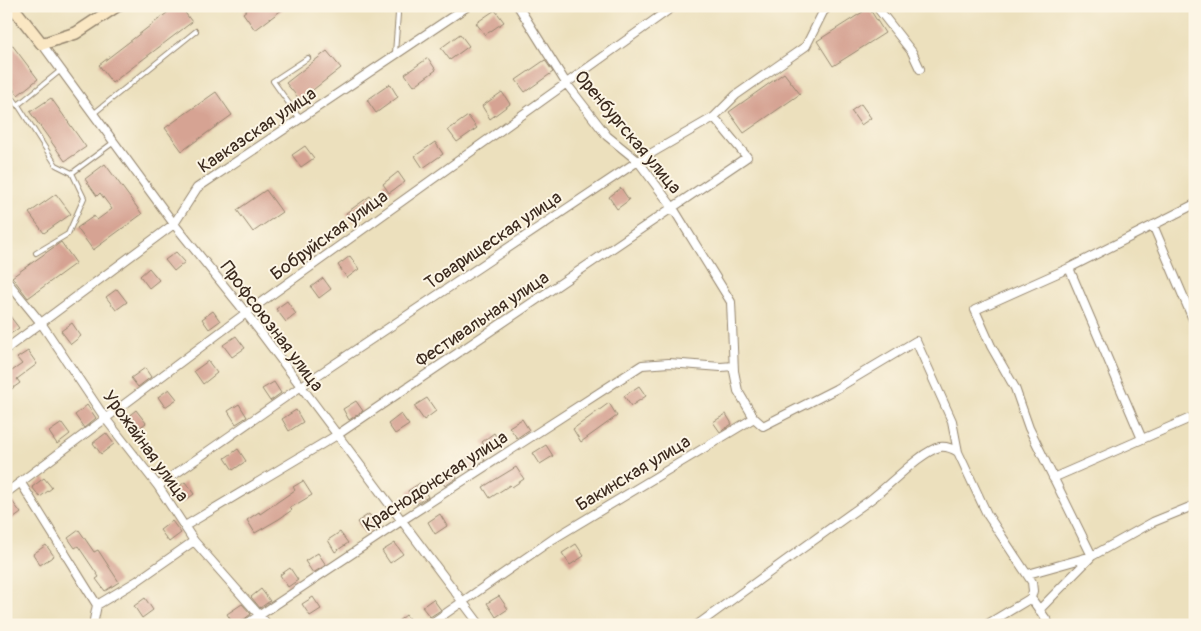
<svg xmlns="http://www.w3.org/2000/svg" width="1201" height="631" font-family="Pangolin,sans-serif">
  <rect width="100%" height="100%" fill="#fcf5e5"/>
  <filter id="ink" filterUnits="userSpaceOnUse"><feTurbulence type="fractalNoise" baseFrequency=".02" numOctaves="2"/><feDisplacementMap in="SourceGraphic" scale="10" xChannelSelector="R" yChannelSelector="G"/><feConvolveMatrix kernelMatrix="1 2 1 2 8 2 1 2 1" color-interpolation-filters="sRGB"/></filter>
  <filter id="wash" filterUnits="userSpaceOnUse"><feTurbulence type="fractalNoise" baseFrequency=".0096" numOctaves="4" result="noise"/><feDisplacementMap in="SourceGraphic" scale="20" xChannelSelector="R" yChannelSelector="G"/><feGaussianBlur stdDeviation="1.12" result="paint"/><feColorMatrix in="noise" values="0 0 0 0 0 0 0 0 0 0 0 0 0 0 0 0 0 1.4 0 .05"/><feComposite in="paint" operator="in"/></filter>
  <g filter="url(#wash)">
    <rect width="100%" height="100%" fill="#ece0bd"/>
    <g id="blocks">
      <path fill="#d6a393" d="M 176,6 L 180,6 L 192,22 L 112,83 L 99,65 Z
        M 252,6 L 287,6 L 255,30 L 243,13 Z
        M 869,8 L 885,33 L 833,66 L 817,41 Z
        M 495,10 L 504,22 L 485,35 L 476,23 Z
        M 460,34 L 469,46 L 450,60 L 441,48 Z
        M 6,37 L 38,79 L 18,95 L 6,79 L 10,75 L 6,70 Z
        M 327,51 L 341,68 L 300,100 L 286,83 Z
        M 428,58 L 436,70 L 414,86 L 405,74 Z
        M 545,60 L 553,72 L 525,92 L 516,80 Z
        M 784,73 L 800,94 L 744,133 L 729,112 Z
        M 390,84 L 398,97 L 376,113 L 367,100 Z
        M 216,92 L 232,115 L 182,151 L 165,128 Z
        M 502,92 L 510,104 L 490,119 L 482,106 Z
        M 51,98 L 86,147 L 65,161 L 30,112 Z
        M 861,104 L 871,118 L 861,125 L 851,111 Z
        M 468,116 L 477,128 L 457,142 L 448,130 Z
        M 435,142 L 443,154 L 423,168 L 415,156 Z
        M 305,146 L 314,158 L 301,167 L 292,155 Z
        M 105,164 L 142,214 L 93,250 L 77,228 L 94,216 L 97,220 L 112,209 L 100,193 L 97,196 L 85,179 Z
        M 398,172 L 405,182 L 389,193 L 383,184 Z
        M 621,188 L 629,200 L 617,209 L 609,197 Z
        M 266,190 L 282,212 L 253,232 L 237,210 Z
        M 56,194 L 71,214 L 44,233 L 29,213 Z
        M 370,196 L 377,205 L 353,222 L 346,213 Z
        M 61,242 L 76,263 L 28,298 L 12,277 Z
        M 176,252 L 185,262 L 174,271 L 165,260 Z
        M 350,256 L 359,269 L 347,278 L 338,265 Z
        M 149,268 L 159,280 L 149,288 L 140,276 Z
        M 323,278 L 331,289 L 319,298 L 311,287 Z
        M 117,289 L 127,302 L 116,310 L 106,297 Z
        M 287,301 L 296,314 L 286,322 L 276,309 Z
        M 6,311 L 19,328 L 6,337 Z
        M 213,311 L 220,321 L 209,329 L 202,319 Z
        M 72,323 L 81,336 L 71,344 L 61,331 Z
        M 236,336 L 245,348 L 232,357 L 223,345 Z
        M 28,351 L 37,364 L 17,379 L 20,383 L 6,393 L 6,375 L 22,364 L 17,358 Z
        M 208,361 L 217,373 L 203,384 L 194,371 Z
        M 145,368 L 151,377 L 138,387 L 131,378 Z
        M 274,382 L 281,393 L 270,401 L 262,389 Z
        M 639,386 L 646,396 L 631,406 L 624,396 Z
        M 169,389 L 177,399 L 165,407 L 158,397 Z
        M 427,398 L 436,411 L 424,420 L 414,406 Z
        M 356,401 L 363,411 L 349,420 L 343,409 Z
        M 609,403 L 617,416 L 581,442 L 573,429 Z
        M 239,404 L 247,417 L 236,424 L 228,411 Z
        M 87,405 L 96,418 L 84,428 L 75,415 Z
        M 136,410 L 146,423 L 135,431 L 126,418 Z
        M 296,410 L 303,422 L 289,431 L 282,419 Z
        M 401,414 L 409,425 L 395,434 L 388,424 Z
        M 726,414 L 732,424 L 720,432 L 713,422 Z
        M 522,419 L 529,430 L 517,438 L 509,427 Z
        M 62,423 L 70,434 L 57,444 L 49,432 Z
        M 106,433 L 114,444 L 101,454 L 93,443 Z
        M 494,433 L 501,444 L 488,452 L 482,442 Z
        M 546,445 L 553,456 L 540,464 L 533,453 Z
        M 238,449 L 246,461 L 233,470 L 225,458 Z
        M 479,451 L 485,460 L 470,470 L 464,461 Z
        M 516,467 L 524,479 L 512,487 L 510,485 L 490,498 L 483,487 Z
        M 451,468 L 457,478 L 445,486 L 439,476 Z
        M 44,478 L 52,488 L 40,497 L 32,487 Z
        M 303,481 L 312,495 L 290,508 L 292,510 L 279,519 L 255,533 L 247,520 L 259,512 L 260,514 L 295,490 L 293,487 Z
        M 185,482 L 194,494 L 182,503 L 173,491 Z
        M 420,483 L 428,497 L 416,504 L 408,491 Z
        M 12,501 L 21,513 L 9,522 L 6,518 L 6,506 Z
        M 369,514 L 378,526 L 365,534 L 357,522 Z
        M 440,514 L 447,526 L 435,534 L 428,522 Z
        M 172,521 L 181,533 L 169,542 L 160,530 Z
        M 79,530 L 94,552 L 98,550 L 119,582 L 105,591 L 96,579 L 99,577 L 78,546 L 75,548 L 68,538 Z
        M 340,532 L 348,543 L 335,552 L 328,540 Z
        M 395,543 L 403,554 L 390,563 L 382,551 Z
        M 576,544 L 584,556 L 570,565 L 562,553 Z
        M 46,545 L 54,556 L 40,565 L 33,554 Z
        M 318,553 L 326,565 L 313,573 L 305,561 Z
        M 290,568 L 298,580 L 288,587 L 280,575 Z
        M 261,589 L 270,601 L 260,608 L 251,597 Z
        M 499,596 L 508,609 L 496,617 L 487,603 Z
        M 313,597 L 321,609 L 310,616 L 302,604 Z
        M 145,598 L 153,610 L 142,618 L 134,606 Z
        M 433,599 L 441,610 L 430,617 L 422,607 Z
        M 242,604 L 251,614 L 242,621 L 239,625 L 234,625 L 227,614 Z
        M 406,615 L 414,625 L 393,625 Z"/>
    </g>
  </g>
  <g filter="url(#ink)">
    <use href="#blocks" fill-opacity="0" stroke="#94856e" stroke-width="1"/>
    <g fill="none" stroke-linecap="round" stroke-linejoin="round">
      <defs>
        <path id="lane" d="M 395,53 L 398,14 L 395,6
          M 61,70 L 18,105 L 56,165 L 72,173
          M 6,89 L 18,105
          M 93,114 L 196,31
          M 300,119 L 273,81 L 308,58
          M 36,253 L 68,234 L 84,198 L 72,173 L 114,142"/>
        <path id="street" d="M 876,6 L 912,52 L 920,69
          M 42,44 L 174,224 L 246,313 L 480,625
          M 1153,225 L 1195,324
          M 1069,268 L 1195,204
          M 6,280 L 41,323 L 105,418 L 158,486 L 194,541 L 268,625
          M 6,349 L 174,224 L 197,188 L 468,6
          M 754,418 L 763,426 L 836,389 L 916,341 L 952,421 L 958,452
          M 1053,478 L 1195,416
          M 21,483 L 97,605
          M 158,486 L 300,387 L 638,161 L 714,117 L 736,95 L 806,46 L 823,12 L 829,6
          M 6,493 L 246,313 L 674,6
          M 185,526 L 337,435 L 747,157 L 714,117
          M 1028,574 L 1092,556 L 1153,522 L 1195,505
          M 97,605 L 137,581 L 194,541
          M 1039,610 L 1092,556 L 1029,428 L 1015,388 L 991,346 L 975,310 L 1069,268 L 1142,439
          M 93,625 L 97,605
          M 245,625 L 401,521 L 642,365 L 669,363 L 721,367 L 733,366
          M 429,625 L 553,539 L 754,418 L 738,391 L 734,371 L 731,302 L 673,208 L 638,161 L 607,136 L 566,83 L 518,6
          M 697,625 C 755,583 812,541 870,500 C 887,488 921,451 940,447 C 947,446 953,449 958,452 L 987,514 L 1032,582 L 1033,591 L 1031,598
          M 986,625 L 1031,598 L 1050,625"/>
        <path id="secondary" d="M 12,6 L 42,44 L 76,33 L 117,6"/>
      </defs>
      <use href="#lane" stroke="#94856e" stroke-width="6"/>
      <use href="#street" stroke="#94856e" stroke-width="10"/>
      <use href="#secondary" stroke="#94856e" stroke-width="14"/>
      <use href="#lane" stroke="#fff" stroke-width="4"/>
      <use href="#street" stroke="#fff" stroke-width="8"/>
      <use href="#secondary" stroke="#fae7c3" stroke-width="11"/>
    </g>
  </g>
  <g text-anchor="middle" stroke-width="4" stroke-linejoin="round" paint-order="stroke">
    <g font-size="18" fill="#3b2a1e" stroke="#fcf5e5">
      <text transform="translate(257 130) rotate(-34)" y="6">Кавказская улица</text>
      <text transform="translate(628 132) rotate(50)" y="6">Оренбургская улица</text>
      <text transform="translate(329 235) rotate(-36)" y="6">Бобруйская улица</text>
      <text transform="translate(493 240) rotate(-34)" y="6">Товарищеская улица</text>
      <text transform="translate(482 319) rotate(-34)" y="6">Фестивальная улица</text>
      <text transform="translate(272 326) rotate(53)" y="6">Профсоюзная улица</text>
      <text transform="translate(146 446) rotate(54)" y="6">Урожайная улица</text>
      <text transform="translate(633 473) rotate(-31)" y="6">Бакинская улица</text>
      <text transform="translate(435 481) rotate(-33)" y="6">Краснодонская улица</text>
    </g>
  </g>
  <rect width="1201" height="631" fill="none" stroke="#fcf5e5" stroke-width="25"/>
</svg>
